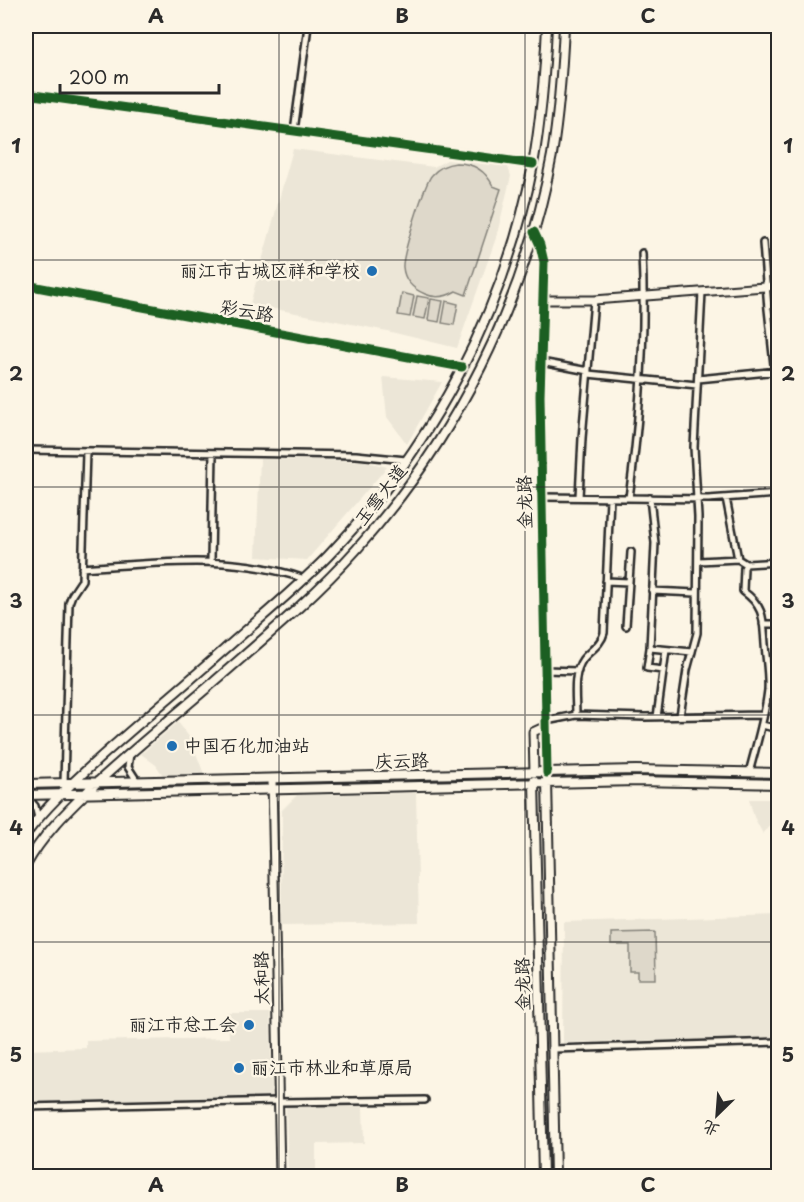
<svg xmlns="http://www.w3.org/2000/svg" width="804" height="1202" font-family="'Playpen Sans','LXGW WenKai TC',sans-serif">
  <rect width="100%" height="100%" fill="#fcf5e5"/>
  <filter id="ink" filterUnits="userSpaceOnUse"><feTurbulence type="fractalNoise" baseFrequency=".0167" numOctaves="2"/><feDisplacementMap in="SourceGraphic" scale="12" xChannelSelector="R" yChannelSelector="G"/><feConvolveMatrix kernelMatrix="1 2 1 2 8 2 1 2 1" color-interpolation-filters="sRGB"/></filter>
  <g filter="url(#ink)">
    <path fill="#ece6d7" d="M 293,149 L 434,167 L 447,160 L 508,167 L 511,176 L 496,238 L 457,348 L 387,331 L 250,304 Z
      M 383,377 L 442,382 L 407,444 L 387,417 Z
      M 260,459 L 364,461 L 387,467 L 307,560 L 256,557 Z
      M 178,722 L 190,738 L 204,774 L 164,777 L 156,765 L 141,754 Z
      M 416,793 L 419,923 L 281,925 L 282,810 L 297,795 Z
      M 749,799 L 778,799 L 778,814 L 763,834 L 754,817 Z
      M 778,915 L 778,1037 L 563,1043 L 564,922 Z
      M 228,1013 L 270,1013 L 272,1097 L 26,1103 L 26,1050 L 86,1048 L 86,1041 L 229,1038 Z
      M 286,1106 L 363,1106 L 364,1143 L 316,1144 L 316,1176 L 288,1176 Z"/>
    <path fill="#ded8ca" stroke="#84827a" stroke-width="1.5" d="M 456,163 C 473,163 486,171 493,186 L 501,189 L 466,295 L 456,291 C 446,297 436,299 425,294 C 413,289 404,280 403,267 C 402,256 425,182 432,175 C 439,167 447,164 456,163 Z
      M 402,293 L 414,296 L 410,317 L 398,315 Z
      M 417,296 L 429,298 L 425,319 L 413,317 Z
      M 431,299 L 443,301 L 439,322 L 428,320 Z
      M 446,301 L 458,304 L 454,325 L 442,323 Z
      M 655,932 L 656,979 L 638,979 L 638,972 L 630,972 L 630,945 L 611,945 L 611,933 Z"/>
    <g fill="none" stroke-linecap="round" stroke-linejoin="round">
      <defs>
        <path id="minor" d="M 294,131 L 308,26
          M 763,243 L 768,309 L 778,402
          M 26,285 L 462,367
          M 541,362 L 588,371
          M 588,374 L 697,385
          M 698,379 L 778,371
          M 26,450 L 356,455 L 406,460
          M 542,497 L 708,499 L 778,494
          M 579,497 L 582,438 L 594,300
          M 629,498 C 640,416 646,335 642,253
          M 650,498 L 655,543 L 650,648 L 692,652
          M 726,498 L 738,559
          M 211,561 L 213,453
          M 699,561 L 738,559 L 746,564 L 778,562
          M 746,564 L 744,568 L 743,591 C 765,607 763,619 765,644 C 766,659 769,675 768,690 C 765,718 756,745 749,773
          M 82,568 C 160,563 229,553 305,579
          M 606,581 L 629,582
          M 652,591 L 696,593
          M 763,624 L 778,624
          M 626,626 L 631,552
          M 650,648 L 647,668 L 663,670
          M 545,670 L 578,671
          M 576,715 C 576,697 572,674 583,659 C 590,650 601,645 604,633 L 610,498
          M 680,716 L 687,670 L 697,633 L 698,517 L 694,447 L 702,292
          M 657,717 L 666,650
          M 546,721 L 576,715 L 645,717 L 763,715
          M 762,725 L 778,729
          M 130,754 L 128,767 L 137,781
          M 64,783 L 69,603 L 72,595 L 82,580 L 86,452
          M 26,796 L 35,806 L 38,818
          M 553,1049 L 778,1042
          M 279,1102 L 425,1100
          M 26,1107 L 279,1101"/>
        <path id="tertiary" d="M 26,94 L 533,164
          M 534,232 L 540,245 L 544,262 L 540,396 L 547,773
          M 543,300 L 594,300 L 778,286
          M 534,773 L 533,732 L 546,726
          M 272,779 L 280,1176"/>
        <path id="secondary" d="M 547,779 L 555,1176
          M 534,781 L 543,1176
          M 26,784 L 636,770 L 778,773
          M 26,795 L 637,781 L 778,784
          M 26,834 C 45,808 68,787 92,765 C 135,726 180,689 224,650 C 259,619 296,589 328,556 C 431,449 505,311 533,165 C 541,119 545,72 547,26
          M 26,865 C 42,836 65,813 89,790 C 130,752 173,717 215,681 C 263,639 313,598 356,550 C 456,439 525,302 552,155 C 559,112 562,69 564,26"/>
      </defs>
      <use href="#minor" stroke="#2b2b2b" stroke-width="10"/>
      <use href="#tertiary" stroke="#2b2b2b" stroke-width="11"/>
      <use href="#secondary" stroke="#2b2b2b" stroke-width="12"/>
      <use href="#minor" stroke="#fcf5e5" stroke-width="5"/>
      <use href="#tertiary" stroke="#fcf5e5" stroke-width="7"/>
      <use href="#secondary" stroke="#fcf5e5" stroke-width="8"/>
      <defs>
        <path id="cycleway" d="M 26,94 L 533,164
          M 534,232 L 540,245 L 544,262 L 540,396 L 547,773
          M 26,285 L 462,367"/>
      </defs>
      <use href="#cycleway" stroke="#fcf5e5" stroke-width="13"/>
      <use href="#cycleway" stroke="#1b5e20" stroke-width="9"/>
    </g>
  </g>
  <path fill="none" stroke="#2b2b2b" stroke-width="1.5" stroke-opacity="0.55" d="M 279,26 L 279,1176M 525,26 L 525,1176M 26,260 L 778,260M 26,487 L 778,487M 26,715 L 778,715M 26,942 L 778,942"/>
  <g fill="#1f6fb2" stroke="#fcf5e5" stroke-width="2">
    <circle cx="372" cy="271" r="6"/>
    <circle cx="172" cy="746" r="6"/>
    <circle cx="249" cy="1025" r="6"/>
    <circle cx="239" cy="1068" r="6"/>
  </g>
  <g text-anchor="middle" stroke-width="5" stroke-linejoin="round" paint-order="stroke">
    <g font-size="18" fill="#2b2b2b" stroke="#fcf5e5" text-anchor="end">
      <text x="360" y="277">丽江市古城区祥和学校</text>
      <text x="184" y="752" text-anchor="start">中国石化加油站</text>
      <text x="237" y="1031">丽江市总工会</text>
      <text x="251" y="1074" text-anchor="start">丽江市林业和草原局</text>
    </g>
    <g font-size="18" fill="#2b2b2b" stroke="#fcf5e5">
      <text transform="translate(247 311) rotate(10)" y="6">彩云路</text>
      <text transform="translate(381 495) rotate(-52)" y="6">玉雪大道</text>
      <text transform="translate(525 502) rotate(-91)" y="6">金龙路</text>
      <text transform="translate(402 761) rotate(-1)" y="6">庆云路</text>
      <text transform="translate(262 978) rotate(-91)" y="6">太和路</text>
      <text transform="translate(523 984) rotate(-91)" y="6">金龙路</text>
    </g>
  </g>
  <rect width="804" height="1202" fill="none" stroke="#fcf5e5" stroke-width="66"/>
  <g transform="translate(717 1115) rotate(205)" stroke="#fcf5e5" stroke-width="4.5" paint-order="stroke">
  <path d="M0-4.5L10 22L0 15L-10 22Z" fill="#2b2b2b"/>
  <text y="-9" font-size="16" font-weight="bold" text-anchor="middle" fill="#2b2b2b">北</text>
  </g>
  <path d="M60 84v9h159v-9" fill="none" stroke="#2b2b2b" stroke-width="3"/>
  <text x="69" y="84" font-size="18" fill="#2b2b2b" stroke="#fcf5e5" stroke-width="4.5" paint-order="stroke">200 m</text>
  <rect x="33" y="33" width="738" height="1136" fill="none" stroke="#2b2b2b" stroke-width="2"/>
  <g font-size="20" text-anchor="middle" font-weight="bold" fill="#2b2b2b">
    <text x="156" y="23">A</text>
    <text x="402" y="23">B</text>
    <text x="648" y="23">C</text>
    <text x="16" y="153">1</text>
    <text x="788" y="153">1</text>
    <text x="16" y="381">2</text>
    <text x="788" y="381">2</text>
    <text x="16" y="608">3</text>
    <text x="788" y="608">3</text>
    <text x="16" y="835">4</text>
    <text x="788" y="835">4</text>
    <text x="16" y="1062">5</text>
    <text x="788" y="1062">5</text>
    <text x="156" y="1192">A</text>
    <text x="402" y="1192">B</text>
    <text x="648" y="1192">C</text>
  </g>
</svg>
